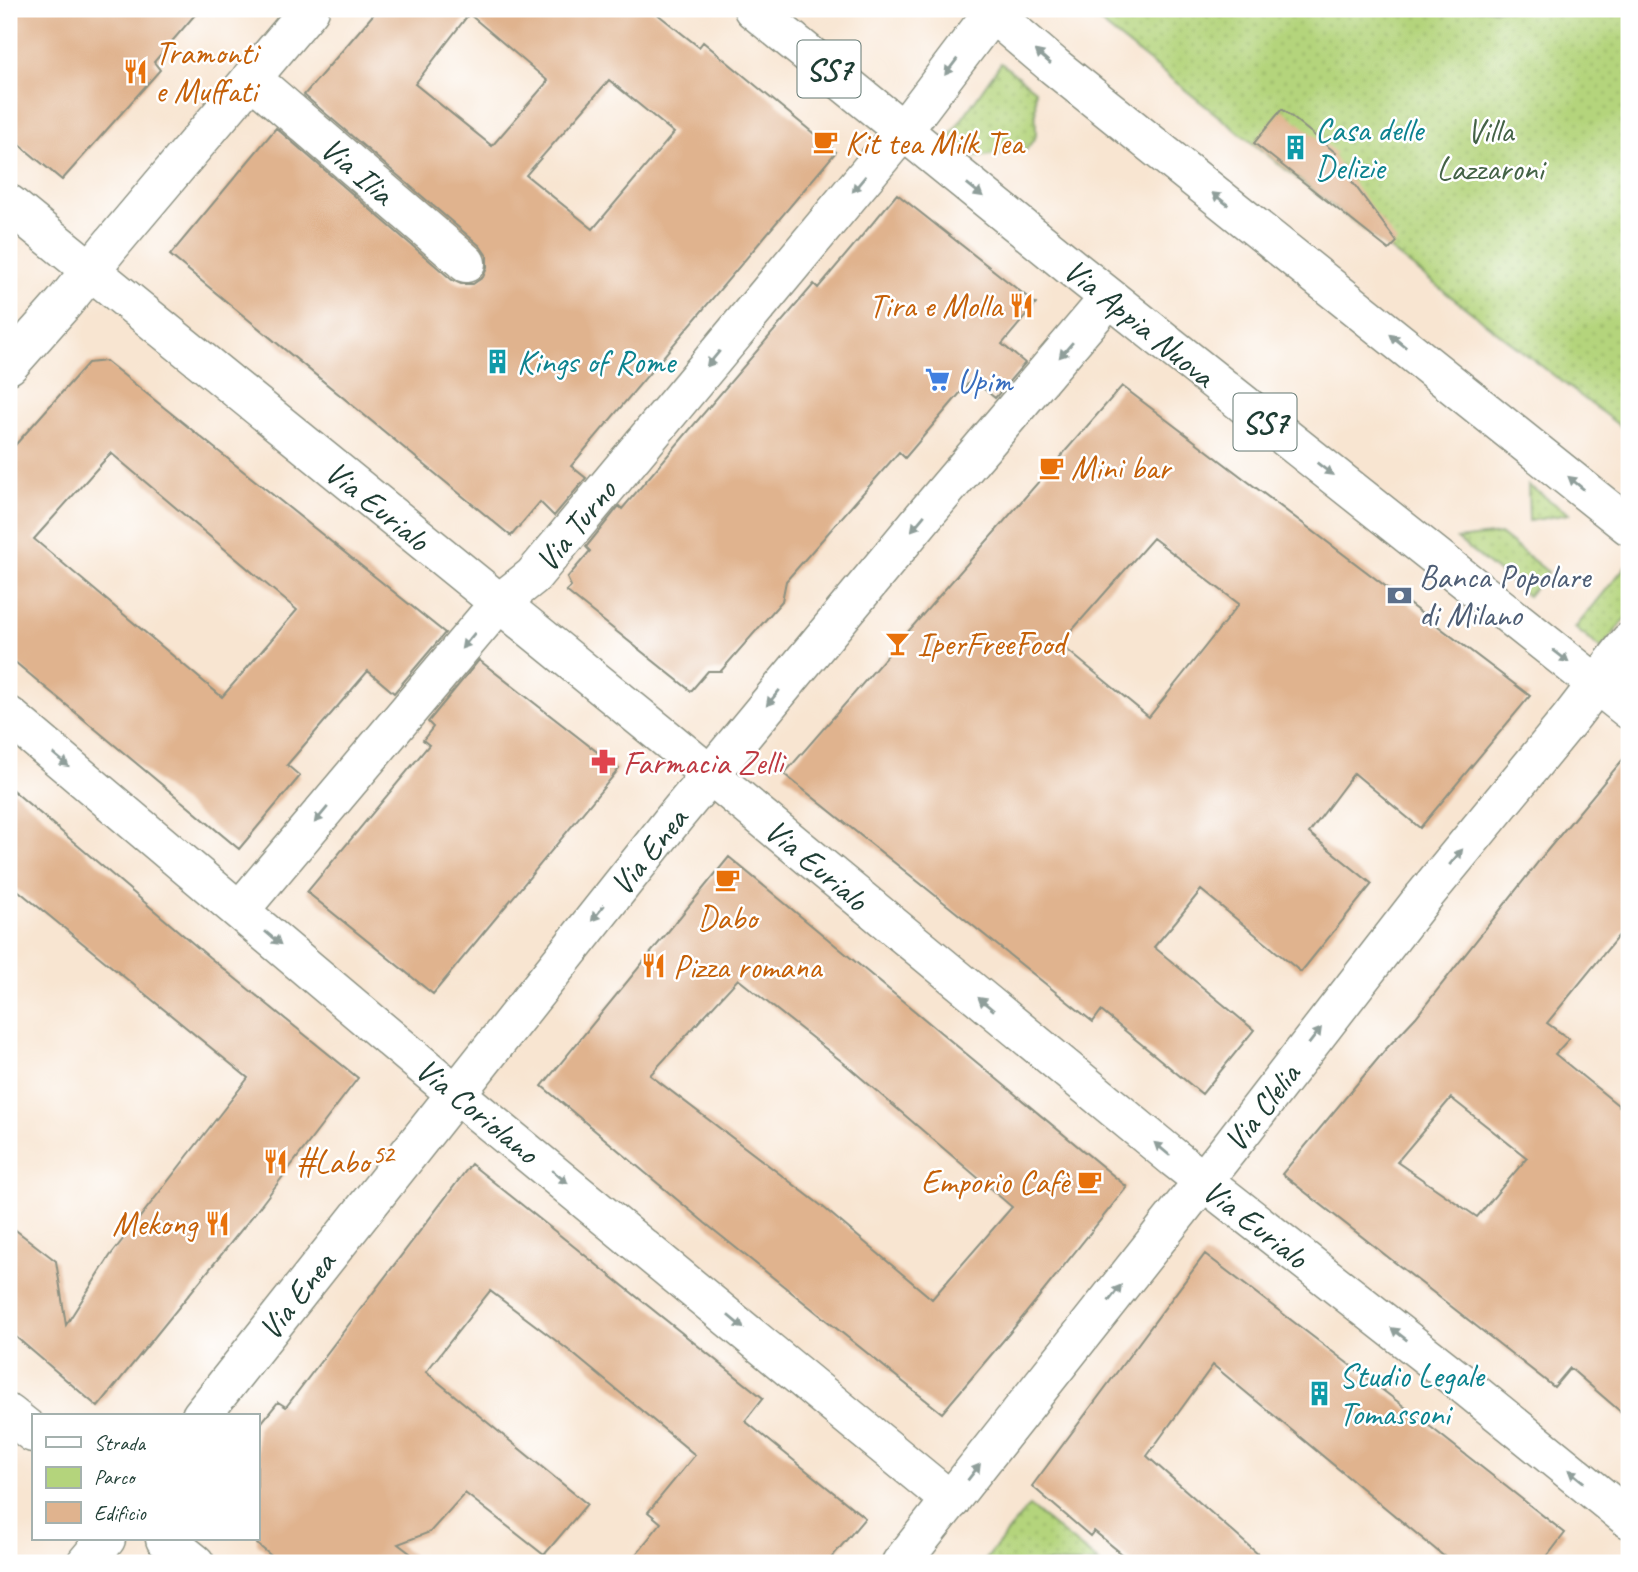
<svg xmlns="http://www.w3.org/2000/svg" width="1638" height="1572" font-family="Caveat,sans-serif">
  <defs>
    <pattern id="green-dots" width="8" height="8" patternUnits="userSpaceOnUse" patternTransform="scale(1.75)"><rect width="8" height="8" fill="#b4d47c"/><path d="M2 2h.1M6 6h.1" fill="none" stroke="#9ab76c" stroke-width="1.8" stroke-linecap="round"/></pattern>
  </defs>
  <rect width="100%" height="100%" fill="#fff"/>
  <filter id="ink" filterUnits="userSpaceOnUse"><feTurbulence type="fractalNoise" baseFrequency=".0143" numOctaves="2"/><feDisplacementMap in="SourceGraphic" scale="14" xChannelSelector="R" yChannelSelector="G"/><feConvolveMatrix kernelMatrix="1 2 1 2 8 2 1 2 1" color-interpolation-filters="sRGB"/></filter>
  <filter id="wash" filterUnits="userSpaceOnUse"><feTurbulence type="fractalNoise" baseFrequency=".00686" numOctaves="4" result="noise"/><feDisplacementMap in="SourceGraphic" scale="28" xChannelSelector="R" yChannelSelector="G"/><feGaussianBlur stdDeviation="1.57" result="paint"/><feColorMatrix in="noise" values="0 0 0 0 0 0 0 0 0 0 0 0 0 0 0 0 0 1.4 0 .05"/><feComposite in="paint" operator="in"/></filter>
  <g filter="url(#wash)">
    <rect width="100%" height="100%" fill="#f8e5d1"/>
    <path fill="url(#green-dots)" stroke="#6a8858" stroke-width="2" d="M 1083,9 L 1629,9 L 1629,433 L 1308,187 Z
      M 1001,63 L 1035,90 L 1036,136 L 1026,150 L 977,157 L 950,136 Z
      M 1528,485 L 1569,514 L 1529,521 Z
      M 1500,534 L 1548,572 L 1528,596 L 1457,539 Z
      M 1628,563 L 1629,614 L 1601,649 L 1575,628 Z
      M 1029,1506 L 1100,1563 L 983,1563 Z"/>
    <g id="blocks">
      <path fill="#e0b38e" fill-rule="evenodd" d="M 9,9 L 200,9 L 154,62 L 160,70 L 62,180 L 9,136 Z
        M 378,9 L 651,9 L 699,47 L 703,42 L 836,152 L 571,466 L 586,478 L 554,516 L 540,502 L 511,536 L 170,255 L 276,128 L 452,280 L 461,284 L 473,284 L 483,277 L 487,268 L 487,256 L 480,246 L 304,95 ZM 469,14 L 548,81 L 492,146 L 415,84 ZM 609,80 L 674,133 L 593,229 L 526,175 Z
        M 1282,109 L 1336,153 L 1333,156 L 1397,242 L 1389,250 L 1254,143 Z
        M 897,194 L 1036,304 L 1002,344 L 1025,363 L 995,398 L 972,379 L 905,458 L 899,452 L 786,581 L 782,601 L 721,671 L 708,671 L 691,691 L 566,591 L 571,586 L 567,578 L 590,551 L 586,547 L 619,506 L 622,509 L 814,284 L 818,288 Z
        M 106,361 L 445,633 L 394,693 L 368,671 L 287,765 L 300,776 L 239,849 L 9,657 L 9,452 L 88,363 ZM 111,453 L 297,610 L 222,697 L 34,539 Z
        M 1122,386 L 1530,696 L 1420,828 L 1354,773 L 1309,833 L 1372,884 L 1301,972 L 1201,890 L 1176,921 L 1154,947 L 1254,1030 L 1202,1094 L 1101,1011 L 1093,1022 L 784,774 ZM 1153,538 L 1239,604 L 1149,717 L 1060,644 Z
        M 479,660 L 619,769 L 433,994 L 307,892 L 429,745 L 423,740 L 433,727 L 428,722 Z
        M 1629,752 L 1629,923 L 1547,1023 L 1569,1039 L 1555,1054 L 1629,1114 L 1629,1419 L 1570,1368 L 1554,1387 L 1282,1174 L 1386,1049 L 1416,1017 L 1546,852 ZM 1451,1098 L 1527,1158 L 1477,1217 L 1397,1162 Z
        M 9,787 L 209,957 L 358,1078 L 255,1213 L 98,1407 L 9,1331 L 9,1225 L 56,1261 L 66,1325 L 110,1256 L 248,1078 L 9,883 Z
        M 729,857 L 1127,1187 L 1018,1323 L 942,1413 L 705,1223 L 542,1086 ZM 738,979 L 845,1064 L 1012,1207 L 932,1299 L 823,1207 L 650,1075 Z
        M 471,1164 L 763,1398 L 745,1421 L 865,1518 L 827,1563 L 629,1563 L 661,1523 L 648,1512 L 695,1455 L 571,1352 L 490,1291 L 426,1372 L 587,1504 L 544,1555 L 465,1493 L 430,1532 L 398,1544 L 423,1563 L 280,1563 L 257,1544 L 257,1428 L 278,1402 L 286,1407 Z
        M 1205,1254 L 1423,1421 L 1565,1533 L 1542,1563 L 1452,1563 L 1213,1365 L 1147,1456 L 1268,1563 L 1133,1563 L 1094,1531 L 1090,1536 L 1032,1486 Z"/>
    </g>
  </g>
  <g filter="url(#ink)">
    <use href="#blocks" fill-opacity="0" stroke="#8c9182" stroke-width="2"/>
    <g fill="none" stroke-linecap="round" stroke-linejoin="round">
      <defs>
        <path id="minor" d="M 251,78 L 466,263
          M 9,204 L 668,740 L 1174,1158 L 1464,1385 L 1629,1519
          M 9,365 L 64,303 L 110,246 L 310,9
          M 9,716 L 455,1093 L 951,1501
          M 240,910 L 499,603 L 533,576 L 902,132 L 992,13
          M 9,1414 L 33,1433
          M 201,1416 L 675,817 L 929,510 L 1109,298
          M 165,1539 L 195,1563
          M 86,1563 L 106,1539
          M 901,1563 L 1230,1147 L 1421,900 L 1569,720 L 1629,642"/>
        <path id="major" d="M 753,9 L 1071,267 L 1629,710
          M 987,9 L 1054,66 L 1629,526"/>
      </defs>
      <use href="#minor" stroke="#8c9182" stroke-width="41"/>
      <use href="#major" stroke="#8c9182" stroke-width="41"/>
      <use href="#minor" stroke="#fff" stroke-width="38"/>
      <use href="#major" stroke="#fff" stroke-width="38"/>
    </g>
    <defs><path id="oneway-solid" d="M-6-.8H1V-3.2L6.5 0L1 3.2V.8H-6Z" transform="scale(1.75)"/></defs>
    <g fill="#8f9e9a">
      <use href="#oneway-solid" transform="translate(1043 57) rotate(-139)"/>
      <use href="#oneway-solid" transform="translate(951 67) rotate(127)"/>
      <use href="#oneway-solid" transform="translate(859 184) rotate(130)"/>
      <use href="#oneway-solid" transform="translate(975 190) rotate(39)"/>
      <use href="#oneway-solid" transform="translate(1220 199) rotate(-142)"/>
      <use href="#oneway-solid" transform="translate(1398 341) rotate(-141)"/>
      <use href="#oneway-solid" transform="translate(1066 350) rotate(131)"/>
      <use href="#oneway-solid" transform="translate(713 359) rotate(130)"/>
      <use href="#oneway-solid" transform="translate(1325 469) rotate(38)"/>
      <use href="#oneway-solid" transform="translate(1576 483) rotate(-141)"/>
      <use href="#oneway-solid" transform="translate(918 523) rotate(130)"/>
      <use href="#oneway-solid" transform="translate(468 641) rotate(130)"/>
      <use href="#oneway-solid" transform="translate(1561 656) rotate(38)"/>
      <use href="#oneway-solid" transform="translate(773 698) rotate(130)"/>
      <use href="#oneway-solid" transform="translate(61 760) rotate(40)"/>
      <use href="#oneway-solid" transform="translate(321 815) rotate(130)"/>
      <use href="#oneway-solid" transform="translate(1456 857) rotate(-50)"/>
      <use href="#oneway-solid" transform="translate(598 913) rotate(129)"/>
      <use href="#oneway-solid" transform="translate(273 938) rotate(40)"/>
      <use href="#oneway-solid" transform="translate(986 1004) rotate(-140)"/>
      <use href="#oneway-solid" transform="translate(1315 1036) rotate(-52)"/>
      <use href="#oneway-solid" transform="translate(1162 1149) rotate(-140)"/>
      <use href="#oneway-solid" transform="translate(560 1177) rotate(40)"/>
      <use href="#oneway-solid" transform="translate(1115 1293) rotate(-52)"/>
      <use href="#oneway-solid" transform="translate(736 1322) rotate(40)"/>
      <use href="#oneway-solid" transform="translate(1399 1334) rotate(-142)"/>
      <use href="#oneway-solid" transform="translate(974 1472) rotate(-52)"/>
      <use href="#oneway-solid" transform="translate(1576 1476) rotate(-141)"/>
    </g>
  </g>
  <defs>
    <symbol id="restaurant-bare" viewBox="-9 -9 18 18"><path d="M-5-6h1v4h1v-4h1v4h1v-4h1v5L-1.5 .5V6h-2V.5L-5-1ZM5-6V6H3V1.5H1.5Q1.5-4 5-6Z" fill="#e8710a" stroke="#fff" stroke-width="2.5" paint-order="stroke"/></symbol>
    <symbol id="cafe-bare" viewBox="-9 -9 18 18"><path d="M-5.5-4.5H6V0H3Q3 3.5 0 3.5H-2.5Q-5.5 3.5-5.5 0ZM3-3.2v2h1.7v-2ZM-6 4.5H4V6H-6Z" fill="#e8710a" stroke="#fff" stroke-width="2.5" paint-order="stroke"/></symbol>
    <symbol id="building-bare" viewBox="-9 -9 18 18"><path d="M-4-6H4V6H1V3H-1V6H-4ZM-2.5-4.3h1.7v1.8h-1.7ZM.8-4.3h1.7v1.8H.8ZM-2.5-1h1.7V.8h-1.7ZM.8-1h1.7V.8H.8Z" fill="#0f9aa8" stroke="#fff" stroke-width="2.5" paint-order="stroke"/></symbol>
    <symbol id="supermarket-bare" viewBox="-9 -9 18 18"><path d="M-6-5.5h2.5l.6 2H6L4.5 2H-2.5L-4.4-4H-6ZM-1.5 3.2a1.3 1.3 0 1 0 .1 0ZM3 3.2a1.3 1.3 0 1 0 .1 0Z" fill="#3f7fe0" stroke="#fff" stroke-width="2.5" paint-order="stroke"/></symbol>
    <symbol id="bank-bare" viewBox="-9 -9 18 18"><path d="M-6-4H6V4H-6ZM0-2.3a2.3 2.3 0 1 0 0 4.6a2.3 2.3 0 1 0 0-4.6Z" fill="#5c6f8a" stroke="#fff" stroke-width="2.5" paint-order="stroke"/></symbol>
    <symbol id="bar-bare" viewBox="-9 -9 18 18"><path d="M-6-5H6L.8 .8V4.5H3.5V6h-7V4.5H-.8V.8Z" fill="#e8710a" stroke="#fff" stroke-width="2.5" paint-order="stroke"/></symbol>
    <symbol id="pharmacy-bare" viewBox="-9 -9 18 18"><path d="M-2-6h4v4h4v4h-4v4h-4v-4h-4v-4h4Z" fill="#e0444e" stroke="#fff" stroke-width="2.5" paint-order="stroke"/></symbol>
  </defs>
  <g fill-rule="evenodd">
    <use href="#restaurant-bare" x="118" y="54" width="35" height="35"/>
    <use href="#cafe-bare" x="808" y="124" width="35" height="35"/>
    <use href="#building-bare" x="1278" y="130" width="35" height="35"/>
    <use href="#restaurant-bare" x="1004" y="288" width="35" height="35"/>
    <use href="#building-bare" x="480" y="344" width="35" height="35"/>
    <use href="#supermarket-bare" x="920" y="362" width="35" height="35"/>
    <use href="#cafe-bare" x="1034" y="450" width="35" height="35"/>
    <use href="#bank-bare" x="1382" y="578" width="35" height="35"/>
    <use href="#bar-bare" x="880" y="626" width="35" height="35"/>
    <use href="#pharmacy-bare" x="586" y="744" width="35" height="35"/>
    <use href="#cafe-bare" x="710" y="862" width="35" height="35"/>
    <use href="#restaurant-bare" x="636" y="948" width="35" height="35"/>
    <use href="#restaurant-bare" x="258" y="1144" width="35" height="35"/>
    <use href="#cafe-bare" x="1072" y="1164" width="35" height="35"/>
    <use href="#restaurant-bare" x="200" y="1206" width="35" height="35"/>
    <use href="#building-bare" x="1302" y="1376" width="35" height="35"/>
  </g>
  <g text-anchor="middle" stroke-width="5" stroke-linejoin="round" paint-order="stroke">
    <g fill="#fff" stroke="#627771" stroke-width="2">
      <rect x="797.5" y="40.5" width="63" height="57" rx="5"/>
      <rect x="1233.5" y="393.5" width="63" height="57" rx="5"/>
    </g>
    <g font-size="32" font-weight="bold" fill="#1f3d34">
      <text x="829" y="80">SS7</text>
      <text x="1265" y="433">SS7</text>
    </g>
    <g font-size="33" fill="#c56008" stroke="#fff" text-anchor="start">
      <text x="155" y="64">Tramonti<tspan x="155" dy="38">e Muffati</tspan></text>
      <text x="845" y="154">Kit tea Milk Tea</text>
      <text x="1002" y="317" text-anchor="end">Tira e Molla</text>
      <text x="1071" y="479">Mini bar</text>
      <text x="917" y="655">IperFreeFood</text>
      <text x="727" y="929" text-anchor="middle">Dabo</text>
      <text x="673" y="978">Pizza romana</text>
      <text x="296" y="1173">#Labo⁵²</text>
      <text x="1069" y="1193" text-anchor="end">Emporio Cafè</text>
      <text x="197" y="1235" text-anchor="end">Mekong</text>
    </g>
    <g font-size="33" fill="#0d838f" stroke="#fff" text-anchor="start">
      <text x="1315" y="141">Casa delle<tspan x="1315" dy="38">Delizie</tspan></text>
      <text x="517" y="373">Kings of Rome</text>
      <text x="1339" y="1387">Studio Legale<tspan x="1339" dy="38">Tomassoni</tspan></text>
    </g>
    <g font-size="33" fill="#446346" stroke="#fff">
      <text x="1490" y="142">Villa<tspan x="1490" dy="38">Lazzaroni</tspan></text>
    </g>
    <g font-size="33" fill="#1f3d34" stroke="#fff">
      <text transform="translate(358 170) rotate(41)" y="12">Via Ilia</text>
      <text transform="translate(1140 322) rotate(39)" y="12">Via Appia Nuova</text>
      <text transform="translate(378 505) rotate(39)" y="12">Via Eurialo</text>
      <text transform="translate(575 525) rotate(-51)" y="12">Via Turno</text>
      <text transform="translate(648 851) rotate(-51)" y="12">Via Enea</text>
      <text transform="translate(817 864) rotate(40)" y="12">Via Eurialo</text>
      <text transform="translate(1261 1107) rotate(-52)" y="12">Via Clelia</text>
      <text transform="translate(478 1110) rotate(39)" y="12">Via Coriolano</text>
      <text transform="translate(1256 1223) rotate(38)" y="12">Via Eurialo</text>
      <text transform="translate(296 1295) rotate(-52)" y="12">Via Enea</text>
    </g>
    <g font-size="33" fill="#366cbe" stroke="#fff" text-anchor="start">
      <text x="957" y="392">Upim</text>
    </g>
    <g font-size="33" fill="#4e5e75" stroke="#fff" text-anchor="start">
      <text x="1419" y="588">Banca Popolare<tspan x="1419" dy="38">di Milano</tspan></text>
    </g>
    <g font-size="33" fill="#be3a42" stroke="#fff" text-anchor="start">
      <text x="623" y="774">Farmacia Zelli</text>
    </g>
  </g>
  <rect width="1638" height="1572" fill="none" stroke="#fff" stroke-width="35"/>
  <rect x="32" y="1414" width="228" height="126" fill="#ffffff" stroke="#a5b1ae" stroke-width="2"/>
  <rect x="46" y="1437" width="35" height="10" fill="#ffffff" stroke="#a5b1ae" stroke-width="2"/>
  <text x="94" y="1450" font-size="21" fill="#1f3d34">Strada</text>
  <rect x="46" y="1467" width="35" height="21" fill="#b4d47c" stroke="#a5b1ae" stroke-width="2"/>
  <text x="94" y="1484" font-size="21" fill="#1f3d34">Parco</text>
  <rect x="46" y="1502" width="35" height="21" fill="#e0b38e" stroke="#a5b1ae" stroke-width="2"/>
  <text x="94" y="1520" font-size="21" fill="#1f3d34">Edificio</text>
</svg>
